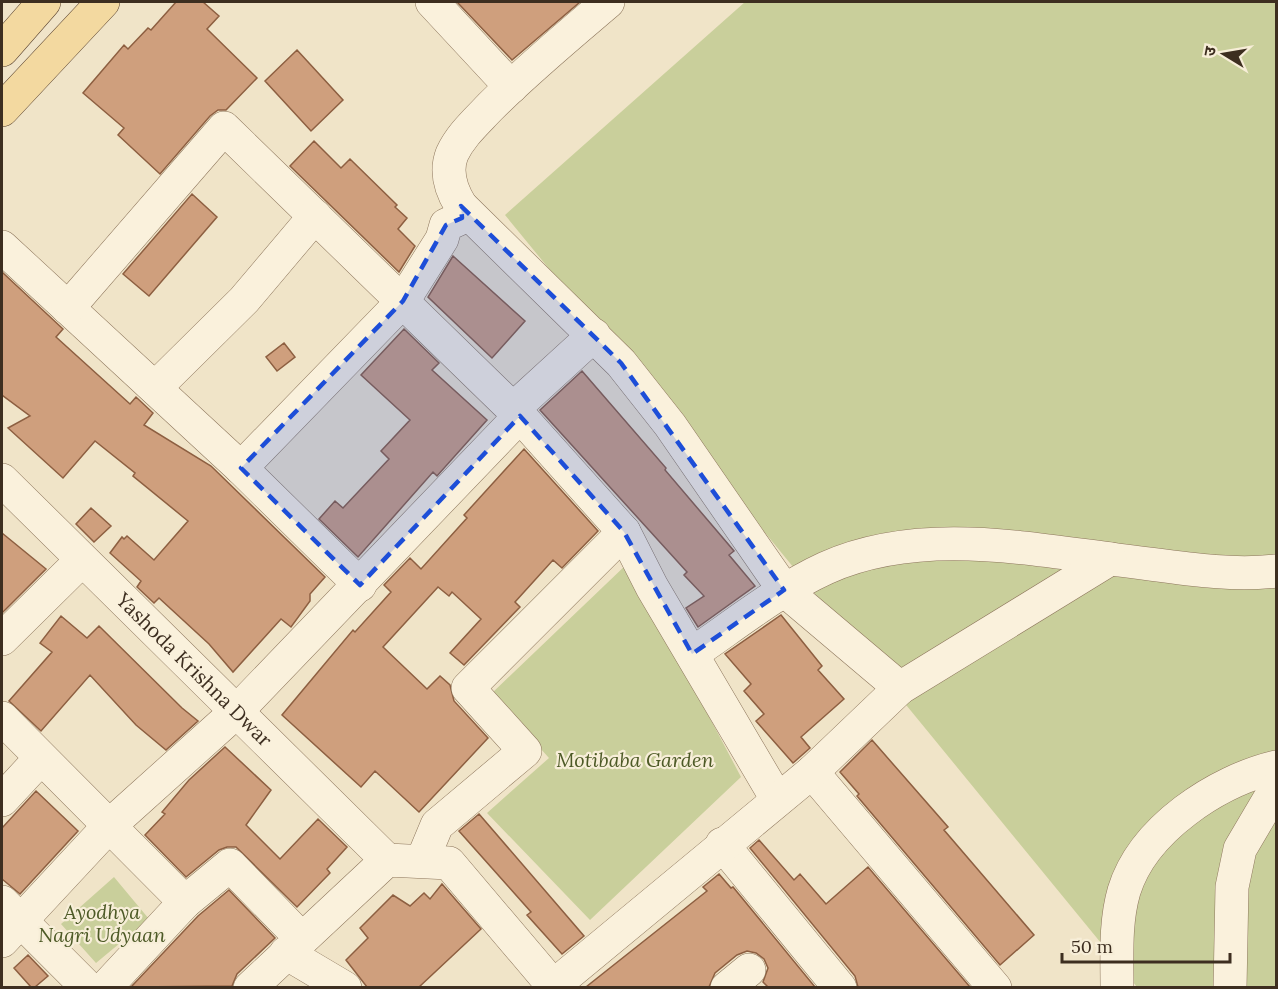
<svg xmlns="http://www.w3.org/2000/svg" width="1278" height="989" font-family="Lora,'Noto Sans Devanagari',serif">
  <rect width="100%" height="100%" fill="#f0e4c8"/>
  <path fill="#c9cf9b" d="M 745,2 L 1276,2 L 1276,987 L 1137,987 L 505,215 Z
    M 628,563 L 741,777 L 590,920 L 487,813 L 549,758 L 491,694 Z
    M 114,877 L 149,919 L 96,963 L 61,924 Z"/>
  <path fill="#cf9f7d" stroke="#8d5f41" stroke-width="1.5" d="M 176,2 L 203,2 L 219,16 L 207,29 L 257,78 L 226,110 L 218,110 L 210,116 L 160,174 L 118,135 L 124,128 L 83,93 L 124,45 L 128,49 L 148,28 L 151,30 Z
    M 457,2 L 580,2 L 512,60 Z
    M 297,50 L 343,100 L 311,131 L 265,81 Z
    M 314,141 L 341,168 L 350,159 L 397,205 L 395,207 L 407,218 L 398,229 L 415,246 L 399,272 L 290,166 Z
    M 192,194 L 217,217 L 149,296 L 123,274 Z
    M 453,256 L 525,321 L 492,358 L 428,297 Z
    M 2,272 L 63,329 L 56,337 L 130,404 L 136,397 L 153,413 L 144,425 L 211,466 L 325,577 L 310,594 L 310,601 L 291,627 L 281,619 L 233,672 L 209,644 L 159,598 L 154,603 L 137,587 L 141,581 L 110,553 L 122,537 L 124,539 L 127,536 L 154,560 L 188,521 L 133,476 L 135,473 L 95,441 L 63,478 L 8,428 L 30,416 L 2,395 Z
    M 404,329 L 439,363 L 432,370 L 487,420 L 437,476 L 433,472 L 358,557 L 319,519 L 335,501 L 343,508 L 389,459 L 381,451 L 410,420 L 361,375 Z
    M 284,343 L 295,357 L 277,371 L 266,357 Z
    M 582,371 L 666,468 L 665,470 L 734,551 L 729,555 L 755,586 L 698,627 L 686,608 L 704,596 L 684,575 L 687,572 L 540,410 Z
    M 524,449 L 598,531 L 562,568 L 553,560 L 515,602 L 520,607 L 464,665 L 450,653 L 481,619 L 452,592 L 449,596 L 438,587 L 383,647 L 427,689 L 440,676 L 450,685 L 454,701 L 488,738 L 419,812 L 375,771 L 361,787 L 282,715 L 353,630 L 355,632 L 391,592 L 384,585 L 410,558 L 421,569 L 467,518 L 464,515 Z
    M 91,508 L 111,526 L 94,542 L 76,524 Z
    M 2,533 L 46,569 L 2,613 Z
    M 781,615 L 822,666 L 818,670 L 844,699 L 801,737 L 810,748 L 793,763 L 756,721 L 764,714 L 744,691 L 751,684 L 725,654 Z
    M 61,616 L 87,638 L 99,626 L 182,708 L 198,721 L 166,750 L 136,725 L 90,675 L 41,731 L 9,701 L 52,652 L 40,643 Z
    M 872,740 L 948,827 L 944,830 L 1034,935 L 1000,965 L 857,796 L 859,794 L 840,772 Z
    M 225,747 L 271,790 L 246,825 L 280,859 L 318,819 L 347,847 L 327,869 L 330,873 L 297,907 L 236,847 L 227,847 L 219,850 L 186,877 L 145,835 L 165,814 L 162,812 L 189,780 Z
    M 36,791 L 78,831 L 20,894 L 2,879 L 2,828 Z
    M 479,814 L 584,936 L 562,954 L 527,915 L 531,912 L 459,831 Z
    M 759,840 L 794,880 L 800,874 L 826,904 L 868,867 L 970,987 L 858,987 L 855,976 L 750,848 Z
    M 719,874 L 731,888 L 733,887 L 815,987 L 768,987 L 763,982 L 768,968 L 764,959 L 756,953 L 747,951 L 737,955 L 715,973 L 709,987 L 586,987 L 707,891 L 703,887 Z
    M 442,884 L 481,929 L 419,987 L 367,987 L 346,960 L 368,938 L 360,928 L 393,895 L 410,906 L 424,893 L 430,899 Z
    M 229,890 L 275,938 L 237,974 L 232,986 L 131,987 L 198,916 Z
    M 28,955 L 48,976 L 35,987 L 31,987 L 14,968 Z"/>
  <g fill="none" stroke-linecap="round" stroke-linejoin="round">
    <defs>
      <g id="minor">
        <path d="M 432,2 L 511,87"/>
        <path d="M 608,2 C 568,36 527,70 490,107 C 476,122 461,135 452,154 C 445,172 451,190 461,206 L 621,363 L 670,425 L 784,590 L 900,688"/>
        <path d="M 2,247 L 241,468 L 360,585"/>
        <path d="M 68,308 L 224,128 L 520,416 L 624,532 L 652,587 L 777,799"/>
        <path d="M 155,388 L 244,300 L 315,216"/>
        <path d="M 513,409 L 594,335"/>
        <path d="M 241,468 L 403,301 L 442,239 L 446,225 L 459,219 L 461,206"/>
        <path id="s1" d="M 2,480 L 387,860"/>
        <path d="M 2,639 L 82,560"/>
        <path d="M 692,654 C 736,624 778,590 826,568 C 918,527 1023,548 1118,560 C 1170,566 1225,577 1276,571"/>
        <path d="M 2,718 L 185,902"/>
        <path d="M 812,772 L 995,988"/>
        <path d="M 2,800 L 41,758"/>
        <path d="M 722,844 L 840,988"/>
        <path d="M 422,861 L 437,825 L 525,751 L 468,688 L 624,532"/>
        <path d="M 2,902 L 88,988"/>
        <path d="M 2,941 L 109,826 L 237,711 L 520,416"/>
        <path d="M 286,953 L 345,988"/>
        <path d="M 105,988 L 185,902 L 230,865 L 302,939"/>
        <path d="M 250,988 L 387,860 L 449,863 L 555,988"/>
        <path d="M 551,988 L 812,772 L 900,688 L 1110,559"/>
        <path d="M 727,988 L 749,970"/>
        <path d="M 1117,988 C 1117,955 1115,922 1124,891 C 1143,829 1217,781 1276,767"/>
        <path d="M 1230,988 L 1232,887 L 1240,849 L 1276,788"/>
      </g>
      <path id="major" d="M 2,50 L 44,2
        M 2,110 L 103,2"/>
    </defs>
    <use href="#minor" stroke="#8d765c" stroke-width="34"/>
    <use href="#major" stroke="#5b4430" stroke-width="34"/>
    <use href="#minor" stroke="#faf1dc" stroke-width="33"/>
    <use href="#major" stroke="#f3d9a0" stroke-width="33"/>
  </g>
  <path fill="#1d4ed8" fill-opacity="0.2" stroke="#1d4ed8" stroke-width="4.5" stroke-dasharray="12 8" stroke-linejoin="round" d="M 461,206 L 621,363 L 784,590 L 692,654 L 624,532 L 520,416 L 360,585 L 241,468 L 403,301 L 446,225 L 462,218 Z"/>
  <g text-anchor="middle" stroke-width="4.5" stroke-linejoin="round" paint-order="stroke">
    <g font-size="20" fill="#3d2e20" stroke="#f7eed8">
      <text dy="7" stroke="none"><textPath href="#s1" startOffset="270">Yashoda Krishna Dwar</textPath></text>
    </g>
    <g font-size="20" font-style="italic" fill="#4d5a26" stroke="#f7eed8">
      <text x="635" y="767">Motibaba Garden</text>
      <text x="102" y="919">Ayodhya<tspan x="102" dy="23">Nagri Udyaan</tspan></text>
    </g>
  </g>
  <rect width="1278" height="989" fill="none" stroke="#3d2e20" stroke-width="6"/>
  <g transform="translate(1224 54) rotate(281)" stroke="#f7eed8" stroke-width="4.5" paint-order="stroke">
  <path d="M0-4.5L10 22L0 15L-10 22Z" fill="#3d2e20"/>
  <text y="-9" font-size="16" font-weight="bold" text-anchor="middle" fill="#3d2e20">उ</text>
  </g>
  <path d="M1062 953v9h168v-9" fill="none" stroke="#3d2e20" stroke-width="3"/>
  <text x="1071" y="953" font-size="18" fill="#3d2e20" stroke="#f7eed8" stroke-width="4.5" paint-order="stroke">50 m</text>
</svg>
